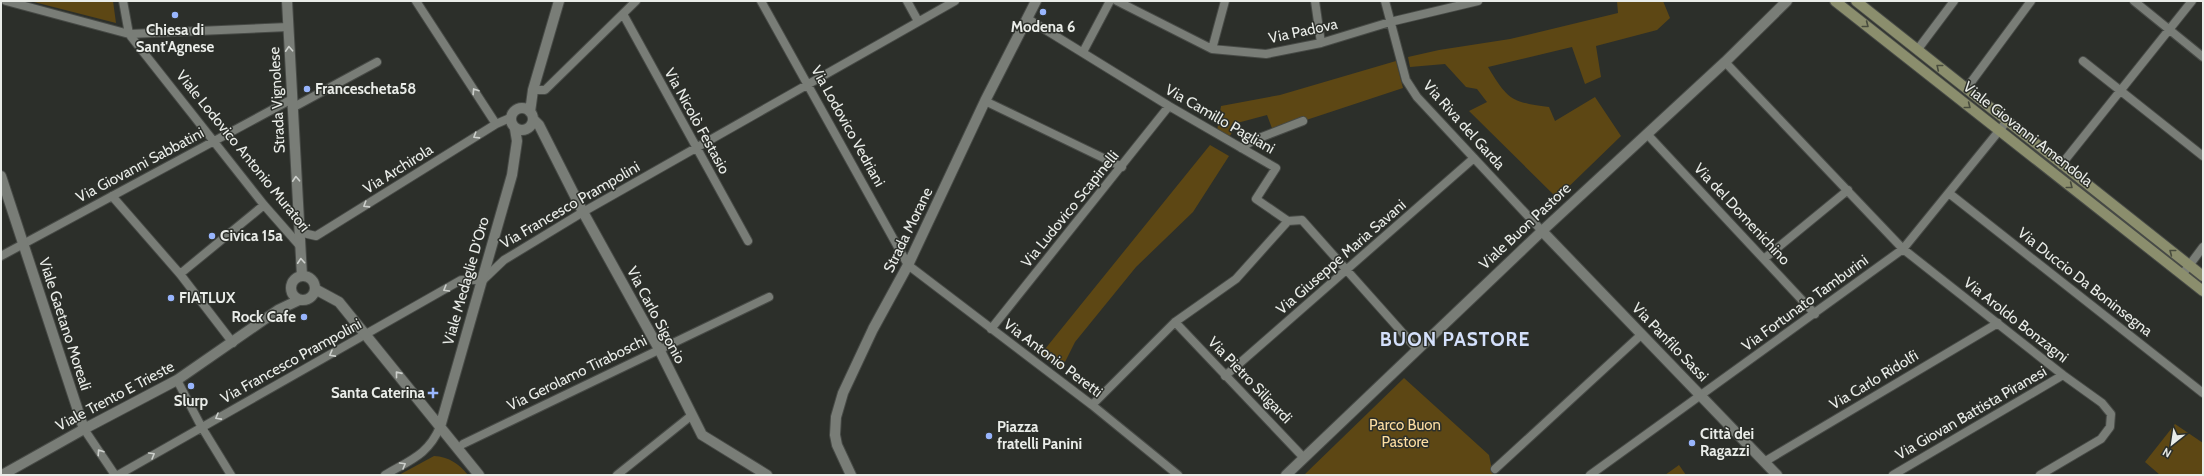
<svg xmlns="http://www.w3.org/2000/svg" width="2204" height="476" font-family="Cabin,sans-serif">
  <rect width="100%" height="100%" fill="#2c2f2a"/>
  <path fill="#5d4714" d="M 30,1 L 113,1 L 116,23 Z
    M 1617,1 L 1663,1 L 1670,18 L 1657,30 L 1596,46 L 1601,77 L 1585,84 L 1572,47 L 1488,67 C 1508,100 1511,102 1549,107 L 1555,121 L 1595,97 L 1621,136 L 1557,198 L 1469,111 L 1487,102 L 1477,89 L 1466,87 L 1445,64 L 1410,67 L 1408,57 L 1439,50 L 1510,39 L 1618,13 Z
    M 1396,61 L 1403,88 L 1273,131 L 1267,115 L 1237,123 L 1230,136 L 1217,131 L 1221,106 L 1280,95 Z
    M 1210,145 L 1229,156 L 1193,212 L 1136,267 L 1075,342 L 1061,370 L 1041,354 Z
    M 1404,378 L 1489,455 L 1493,475 L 1304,475 Z
    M 2175,424 L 2203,443 L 2203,475 L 2160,475 L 2145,462 Z
    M 434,456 C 449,457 458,463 468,475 L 399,475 Z
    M 1679,465 L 1686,475 L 1665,475 Z"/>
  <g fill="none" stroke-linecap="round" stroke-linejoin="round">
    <defs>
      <path id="minor" d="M 6,1 L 129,34 L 123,1
        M 416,1 L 496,124
        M 761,1 L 908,265 L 1092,405 L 1178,475
        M 907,1 L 918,21
        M 1117,1 L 1212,49 L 1266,54 L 1321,43 L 1390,22 L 1478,1
        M 1315,1 L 1321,43
        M 1385,1 L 1406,80 L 1417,97 L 1542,231
        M 2134,1 L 2203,57
        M 623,14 L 748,241
        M 1028,19 L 1169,106 L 1276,168 L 1256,199 L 1288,221 L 1302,220 L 1417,349
        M 129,34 L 264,205 L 300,246
        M 129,34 L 288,27
        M 1212,49 L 1225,1
        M 1918,49 L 1954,1
        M 1083,52 L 1110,1
        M 2083,61 L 2203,156
        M 1725,62 L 1903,249 L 2063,375 L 2102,403 L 2111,414 L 2110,427 L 2101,439 L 2040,475
        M 1966,89 L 2031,1
        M 533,90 L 545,90 L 636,1
        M 985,101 L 1122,167
        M 292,108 L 377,62
        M 1647,134 L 1815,314
        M 1241,148 L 1254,140 L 1303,121
        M 2061,165 L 2192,1
        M 1950,194 L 2203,393
        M 112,196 L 180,274 L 233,343
        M 299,232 L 316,236 L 496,124 L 510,118
        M 1,256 L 292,99
        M 1765,258 L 1848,190
        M 180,274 L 264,205
        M 2182,275 L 2203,247
        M 1175,322 L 1304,458
        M 991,329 L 1169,106
        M 1225,376 L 1474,158
        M 177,380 L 201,426 L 231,475
        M 1092,405 L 1175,322 L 1236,279 L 1288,221
        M 84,429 L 115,475
        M 463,444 L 769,297
        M 1764,462 L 1998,323
        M 1495,469 L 1642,334
        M 118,475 L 461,280 L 483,280 L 504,260 L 583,212 L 955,1
        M 385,475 C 410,460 428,455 440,427
        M 617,475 L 692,415
        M 1590,475 L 1903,249 L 2007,121
        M 1893,475 L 2063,375"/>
      <path id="tertiary" d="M 287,1 L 302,276
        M511 119a11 11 0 1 1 22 0a11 11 0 1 1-22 0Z
        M 530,112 L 533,90 L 559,1
        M 533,119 L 539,125 L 583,212 L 659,349 L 702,435 L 767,475
        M 1,176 L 84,429
        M 1542,231 L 1777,475
        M291 288a12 12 0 1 1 24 0a12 12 0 1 1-24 0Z
        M 315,289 L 339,302 L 479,475
        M 440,427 L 512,175 L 517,141 L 515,129
        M 2,475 L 84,429 L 177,380 L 278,310 L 299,300
        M 851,475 L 837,445 L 835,435 L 836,417 L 843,393 L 873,329 L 908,265 L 985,101 L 1036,1
        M 1286,475 L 1542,231 L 1725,62 L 1787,1"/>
      <path id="secondary" d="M 1835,1 L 2203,291
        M 1856,1 L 2203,276"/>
    </defs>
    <use href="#minor" stroke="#474a46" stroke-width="10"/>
    <use href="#tertiary" stroke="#474a46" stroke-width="12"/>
    <use href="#secondary" stroke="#474a46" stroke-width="12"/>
    <use href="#minor" stroke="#797d77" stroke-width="8"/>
    <use href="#tertiary" stroke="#797d77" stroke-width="10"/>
    <use href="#secondary" stroke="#8b8e6d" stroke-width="10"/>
  </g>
  <defs><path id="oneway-chevron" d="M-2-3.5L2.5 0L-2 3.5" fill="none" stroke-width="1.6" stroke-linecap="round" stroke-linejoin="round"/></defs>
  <g stroke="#484c3e">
    <use href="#oneway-chevron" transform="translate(1866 25) rotate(38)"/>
    <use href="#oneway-chevron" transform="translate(1939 67) rotate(-141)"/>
    <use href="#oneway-chevron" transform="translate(1968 106) rotate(38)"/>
    <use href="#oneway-chevron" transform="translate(2070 186) rotate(38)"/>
    <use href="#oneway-chevron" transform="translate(2172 252) rotate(-142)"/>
  </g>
  <g stroke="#cdd0cc">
    <use href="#oneway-chevron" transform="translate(289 49) rotate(-93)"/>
    <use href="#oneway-chevron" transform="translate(475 91) rotate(-123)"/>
    <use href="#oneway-chevron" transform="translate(476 136) rotate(148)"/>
    <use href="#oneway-chevron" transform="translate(296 179) rotate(-93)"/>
    <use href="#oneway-chevron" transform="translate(366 205) rotate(148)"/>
    <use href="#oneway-chevron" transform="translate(301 261) rotate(-94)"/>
    <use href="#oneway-chevron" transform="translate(446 289) rotate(150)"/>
    <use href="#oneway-chevron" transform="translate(332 354) rotate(151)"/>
    <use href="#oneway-chevron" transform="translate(398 374) rotate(-129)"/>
    <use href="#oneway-chevron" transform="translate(218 417) rotate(151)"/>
    <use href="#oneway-chevron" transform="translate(100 452) rotate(-124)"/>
    <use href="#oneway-chevron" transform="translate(152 455) rotate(-30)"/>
    <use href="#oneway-chevron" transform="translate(403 465) rotate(-30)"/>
  </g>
  <g fill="#98b5fd" stroke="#2c2f2a" stroke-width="1.5">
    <circle cx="1043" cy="12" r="4"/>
    <circle cx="175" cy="15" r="4"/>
    <circle cx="307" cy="89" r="4"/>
    <circle cx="212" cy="236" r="4"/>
    <circle cx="171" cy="298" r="4"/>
    <circle cx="304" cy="317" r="4"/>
    <circle cx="191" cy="386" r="4"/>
    <path d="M431 387h4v4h4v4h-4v4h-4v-4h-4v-4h4z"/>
    <circle cx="989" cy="436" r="4"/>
    <circle cx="1692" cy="443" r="4"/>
  </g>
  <g text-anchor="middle" stroke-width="3" stroke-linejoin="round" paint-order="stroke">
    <g font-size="15" font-weight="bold" fill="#e9ece8" stroke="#2c2f2a" text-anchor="start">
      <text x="1043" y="32" text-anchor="middle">Modena 6</text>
      <text x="175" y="35" text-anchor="middle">Chiesa di<tspan x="175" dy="17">Sant'Agnese</tspan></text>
      <text x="315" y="94">Francescheta58</text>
      <text x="220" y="241">Civica 15a</text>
      <text x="179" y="303">FIATLUX</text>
      <text x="296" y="322" text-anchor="end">Rock Cafe</text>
      <text x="425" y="398" text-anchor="end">Santa Caterina</text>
      <text x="191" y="406" text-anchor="middle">Slurp</text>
      <text x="997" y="432">Piazza<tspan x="997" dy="17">fratelli Panini</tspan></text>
      <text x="1700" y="439">Città dei<tspan x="1700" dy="17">Ragazzi</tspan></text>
    </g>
    <g font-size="15" fill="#e9ece8" stroke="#2c2f2a">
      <text transform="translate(1303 31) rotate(-12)" y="5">Via Padova</text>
      <text transform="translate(277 100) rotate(-93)" y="5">Strada Vignolese</text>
      <text transform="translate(1220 119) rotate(30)" y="5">Via Camillo Pagliani</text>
      <text transform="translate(697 121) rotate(61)" y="5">Via Nicolò Festasio</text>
      <text transform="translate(1464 125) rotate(48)" y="5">Via Riva del Garda</text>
      <text transform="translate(848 126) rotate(61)" y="5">Via Lodovico Vedriani</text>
      <text transform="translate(2028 134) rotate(38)" y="5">Viale Giovanni Amendola</text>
      <text transform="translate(243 151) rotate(51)" y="5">Viale Lodovico Antonio Muratori</text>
      <text transform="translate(140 165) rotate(-28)" y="5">Via Giovanni Sabbatini</text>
      <text transform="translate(398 169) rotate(-32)" y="5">Via Archirola</text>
      <text transform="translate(570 205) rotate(-30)" y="5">Via Francesco Prampolini</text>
      <text transform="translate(1070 209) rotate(-51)" y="5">Via Ludovico Scapinelli</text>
      <text transform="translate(1742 214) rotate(47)" y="5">Via del Domenichino</text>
      <text transform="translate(1525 226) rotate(-43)" y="5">Viale Buon Pastore</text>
      <text transform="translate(908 230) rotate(-64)" y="5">Strada Morane</text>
      <text transform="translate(1341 257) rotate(-41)" y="5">Via Giuseppe Maria Savani</text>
      <text transform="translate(466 281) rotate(-74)" y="5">Viale Medaglie D'Oro</text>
      <text transform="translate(2085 282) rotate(38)" y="5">Via Duccio Da Boninsegna</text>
      <text transform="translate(1805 303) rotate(-36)" y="5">Via Fortunato Tamburini</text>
      <text transform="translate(656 315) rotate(62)" y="5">Via Carlo Sigonio</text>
      <text transform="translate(2016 320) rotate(38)" y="5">Via Aroldo Bonzagni</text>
      <text transform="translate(65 324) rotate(72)" y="5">Viale Gaetano Moreali</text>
      <text transform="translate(1670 342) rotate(46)" y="5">Via Panfilo Sassi</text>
      <text transform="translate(1053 358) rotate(37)" y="5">Via Antonio Peretti</text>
      <text transform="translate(291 361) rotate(-29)" y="5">Via Francesco Prampolini</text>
      <text transform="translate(577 373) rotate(-26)" y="5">Via Gerolamo Tiraboschi</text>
      <text transform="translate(1250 380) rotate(46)" y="5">Via Pietro Siligardi</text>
      <text transform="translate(1874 380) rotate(-31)" y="5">Via Carlo Ridolfi</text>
      <text transform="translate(115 396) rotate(-28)" y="5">Viale Trento E Trieste</text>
      <text transform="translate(1971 413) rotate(-30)" y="5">Via Giovan Battista Piranesi</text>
    </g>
    <g font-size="15" fill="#fddea2" stroke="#2c2f2a">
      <text x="1405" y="430">Parco Buon<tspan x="1405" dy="17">Pastore</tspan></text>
    </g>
    <g font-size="19" font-weight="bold" letter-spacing="1" fill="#d4e0fb" stroke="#2c2f2a">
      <text x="1455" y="346">BUON PASTORE</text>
    </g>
  </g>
  <rect width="2204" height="476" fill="none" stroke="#e9ece8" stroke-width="4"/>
  <g transform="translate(2172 444) rotate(210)" stroke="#2c2f2a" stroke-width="3" paint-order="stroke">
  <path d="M0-3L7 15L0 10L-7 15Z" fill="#e9ece8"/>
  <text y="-6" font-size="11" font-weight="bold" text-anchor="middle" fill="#e9ece8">N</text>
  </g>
</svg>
